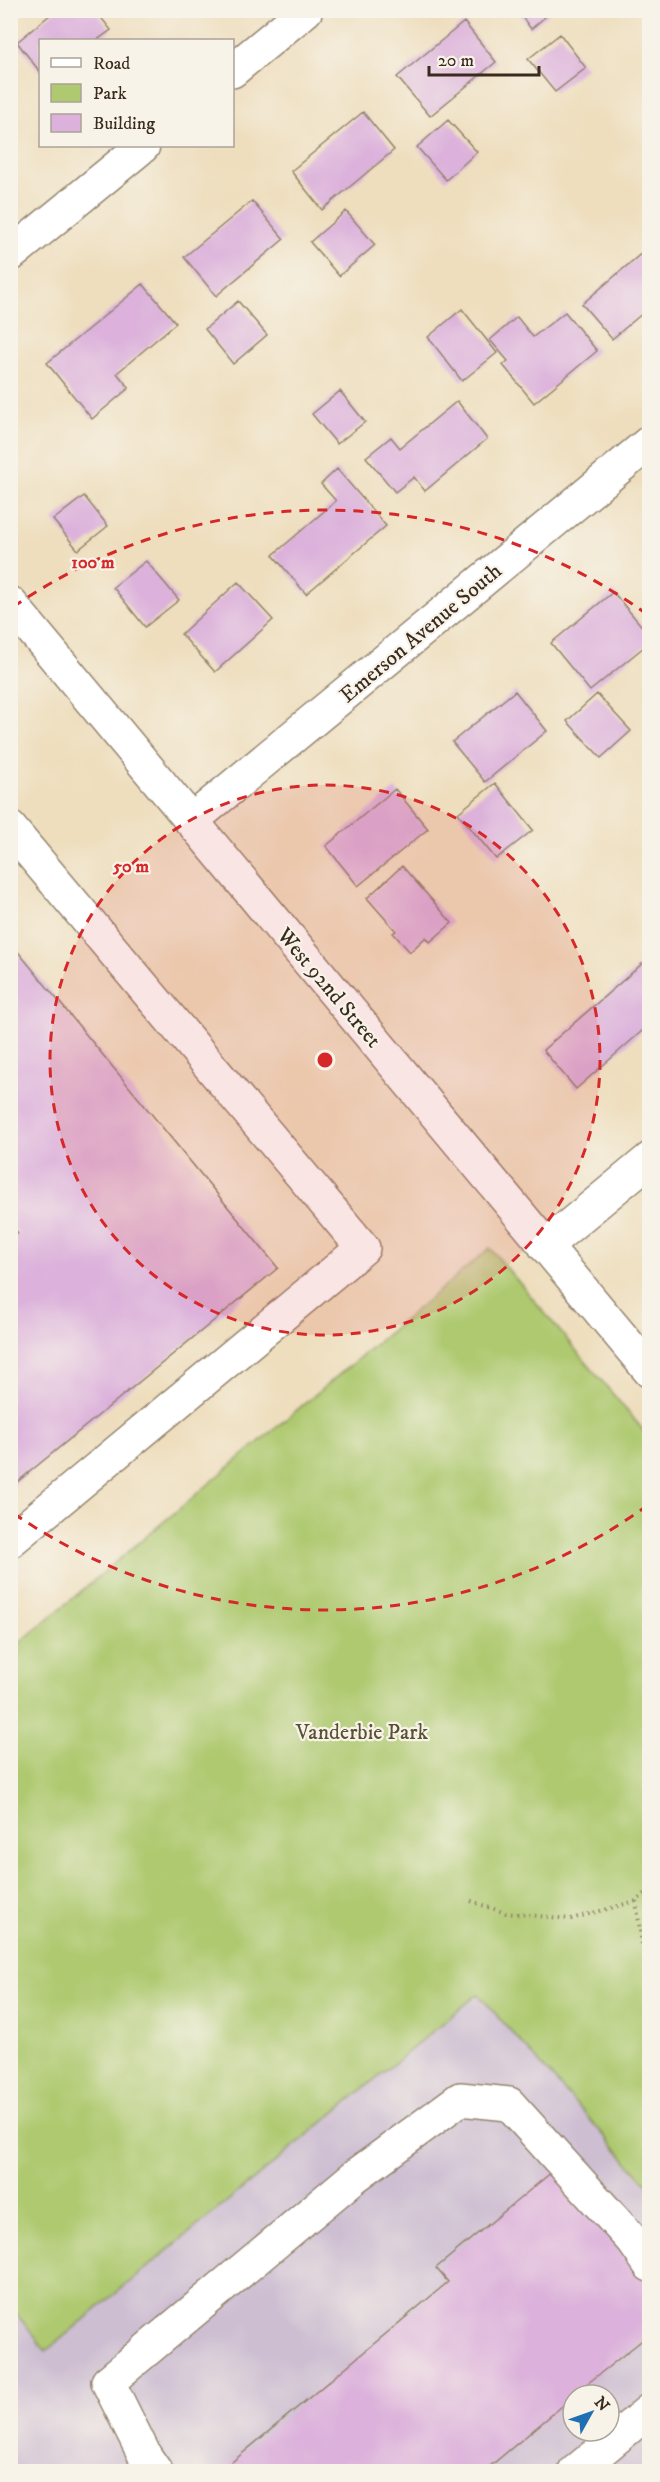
<svg xmlns="http://www.w3.org/2000/svg" width="660" height="2482" font-family="'IM FELL DW Pica',serif">
  <rect width="100%" height="100%" fill="#f7f3e8"/>
  <filter id="ink" filterUnits="userSpaceOnUse"><feTurbulence type="fractalNoise" baseFrequency=".0167" numOctaves="2"/><feDisplacementMap in="SourceGraphic" scale="12" xChannelSelector="R" yChannelSelector="G"/><feConvolveMatrix kernelMatrix="1 2 1 2 8 2 1 2 1" color-interpolation-filters="sRGB"/></filter>
  <filter id="wash" filterUnits="userSpaceOnUse"><feTurbulence type="fractalNoise" baseFrequency=".008" numOctaves="4" result="noise"/><feDisplacementMap in="SourceGraphic" scale="24" xChannelSelector="R" yChannelSelector="G"/><feGaussianBlur stdDeviation="1.35" result="paint"/><feColorMatrix in="noise" values="0 0 0 0 0 0 0 0 0 0 0 0 0 0 0 0 0 1.4 0 .05"/><feComposite in="paint" operator="in"/></filter>
  <g filter="url(#wash)">
    <rect width="100%" height="100%" fill="#eedebe"/>
    <path fill="#cdbed2" fill-rule="evenodd" d="M 479,1994 L 649,2188 L 649,2471 L 11,2471 L 10,2308 L 47,2351 ZM 573,2395 L 609,2395 L 609,2431 L 573,2431 Z"/>
    <path fill="#aec96f" stroke="#747a46" stroke-width="1.5" d="M 490,1248 L 649,1437 L 649,2186 L 478,1994 L 46,2351 L 11,2307 L 11,1650 Z"/>
    <g id="blocks">
      <path fill="#dcb1db" d="M 56,10 L 95,10 L 111,30 L 97,40 L 40,40 L 40,72 L 17,42 Z
        M 517,10 L 553,10 L 531,29 Z
        M 464,22 L 496,62 L 430,116 L 397,77 Z
        M 560,34 L 586,68 L 555,92 L 528,59 Z
        M 363,112 L 394,150 L 322,210 L 291,171 Z
        M 448,120 L 477,152 L 446,180 L 417,147 Z
        M 252,201 L 284,239 L 216,296 L 184,257 Z
        M 346,211 L 375,245 L 339,276 L 310,242 Z
        M 650,246 L 650,307 L 612,339 L 582,304 Z
        M 143,284 L 176,323 L 117,373 L 129,388 L 92,419 L 47,363 Z
        M 238,301 L 267,335 L 233,364 L 205,329 Z
        M 462,309 L 497,353 L 462,381 L 428,337 Z
        M 565,312 L 597,351 L 534,403 L 503,365 L 508,361 L 490,340 L 517,317 L 533,337 Z
        M 340,391 L 365,422 L 337,444 L 312,414 Z
        M 457,401 L 487,439 L 425,491 L 414,477 L 395,492 L 366,457 L 391,437 L 400,448 Z
        M 337,469 L 386,526 L 306,594 L 273,555 L 336,501 L 321,484 Z
        M 84,496 L 108,526 L 78,550 L 53,520 Z
        M 146,561 L 179,600 L 145,627 L 113,587 Z
        M 238,582 L 273,620 L 215,672 L 181,634 Z
        M 613,592 L 650,636 L 650,642 L 590,691 L 551,643 Z
        M 515,691 L 547,731 L 485,782 L 452,742 Z
        M 597,694 L 631,731 L 601,758 L 567,721 Z
        M 495,783 L 533,830 L 496,859 L 458,813 Z
        M 395,789 L 428,829 L 358,886 L 326,846 Z
        M 402,866 L 452,923 L 430,942 L 426,937 L 410,952 L 393,933 L 396,931 L 367,898 Z
        M 10,942 L 278,1268 L 10,1488 L 10,1239 L 18,1233 L 10,1224 Z
        M 650,957 L 650,1024 L 576,1089 L 543,1050 Z
        M 553,2171 L 650,2287 L 650,2334 L 573,2395 L 573,2397 L 483,2472 L 220,2472 L 448,2282 L 436,2268 Z"/>
    </g>
  </g>
  <g filter="url(#ink)">
    <use href="#blocks" fill-opacity="0" stroke="#94846e" stroke-width="1.5"/>
    <g fill="none" stroke-linecap="round" stroke-linejoin="round">
      <defs>
        <path id="minor" d="M 232,71 L 306,10
          M 10,255 L 143,146
          M 10,603 L 650,1371
          M 191,821 L 650,442
          M 10,828 L 363,1248 L 10,1541
          M 545,1246 L 650,1159
          M 156,2472 L 145,2456 L 108,2382 L 354,2177 L 460,2099 L 509,2104 L 634,2242 L 650,2265
          M 575,2472 L 650,2410"/>
      </defs>
      <use href="#minor" stroke="#94846e" stroke-width="36"/>
      <path stroke="#94846e" stroke-width="4" stroke-dasharray="1.5 4.5" stroke-linecap="butt" d="M 471,1901 L 505,1913 L 571,1919 L 636,1901 L 650,1890
        M 636,1901 L 642,1945"/>
      <use href="#minor" stroke="#fff" stroke-width="33"/>
    </g>
  </g>
  <circle cx="325" cy="1060" r="275" fill="#d62828" fill-opacity=".12"/>
  <g fill="none" stroke="#d62828" stroke-width="3" stroke-dasharray="10 8">
    <circle cx="325" cy="1060" r="275"/>
    <path d="M648 1505A550 550 0 0 1 13 1513M13 607A550 550 0 0 1 648 615"/>
  </g>
  <g text-anchor="middle" stroke-width="4.5" stroke-linejoin="round" paint-order="stroke">
    <g font-size="22" fill="#3b2a1e" stroke="#f7f3e8">
      <text transform="translate(420 632) rotate(-40)" y="8">Emerson Avenue South</text>
      <text transform="translate(330 987) rotate(50)" y="8">West 92nd Street</text>
    </g>
    <g font-size="22" fill="#585232" stroke="#f7f3e8">
      <text x="362" y="1739">Vanderbie Park</text>
    </g>
  </g>
  <circle cx="325" cy="1060" r="9" fill="#d62828" stroke="#f7f3e8" stroke-width="3"/>
  <g font-size="18" text-anchor="middle" font-weight="bold" fill="#d62828" stroke="#f7f3e8" stroke-width="4.5" stroke-linejoin="round" paint-order="stroke">
    <text x="93" y="568">100 m</text>
    <text x="131" y="872">50 m</text>
  </g>
  <rect width="660" height="2482" fill="none" stroke="#f7f3e8" stroke-width="36"/>
  <rect x="39" y="39" width="195" height="108" fill="#f7f3e8" stroke="#aca397" stroke-width="1.5"/>
  <rect x="51" y="58" width="30" height="9" fill="#ffffff" stroke="#aca397" stroke-width="1.5"/>
  <text x="93" y="69" font-size="18" fill="#3b2a1e">Road</text>
  <rect x="51" y="84" width="30" height="18" fill="#aec96f" stroke="#aca397" stroke-width="1.5"/>
  <text x="93" y="99" font-size="18" fill="#3b2a1e">Park</text>
  <rect x="51" y="114" width="30" height="18" fill="#dcb1db" stroke="#aca397" stroke-width="1.5"/>
  <text x="93" y="129" font-size="18" fill="#3b2a1e">Building</text>
  <g transform="translate(591 2413) rotate(50)"><circle r="28" fill="#f7f3e8" stroke="#aca397" stroke-width="1.5"/>
  <path d="M0-4.5L10 22L0 15L-10 22Z" fill="#1f6fb2"/>
  <text y="-9" font-size="16" font-weight="bold" text-anchor="middle" fill="#3b2a1e">N</text>
  </g>
  <path d="M429 66v9h110v-9" fill="none" stroke="#3b2a1e" stroke-width="3"/>
  <text x="438" y="66" font-size="18" fill="#3b2a1e" stroke="#f7f3e8" stroke-width="4.5" paint-order="stroke">20 m</text>
</svg>
